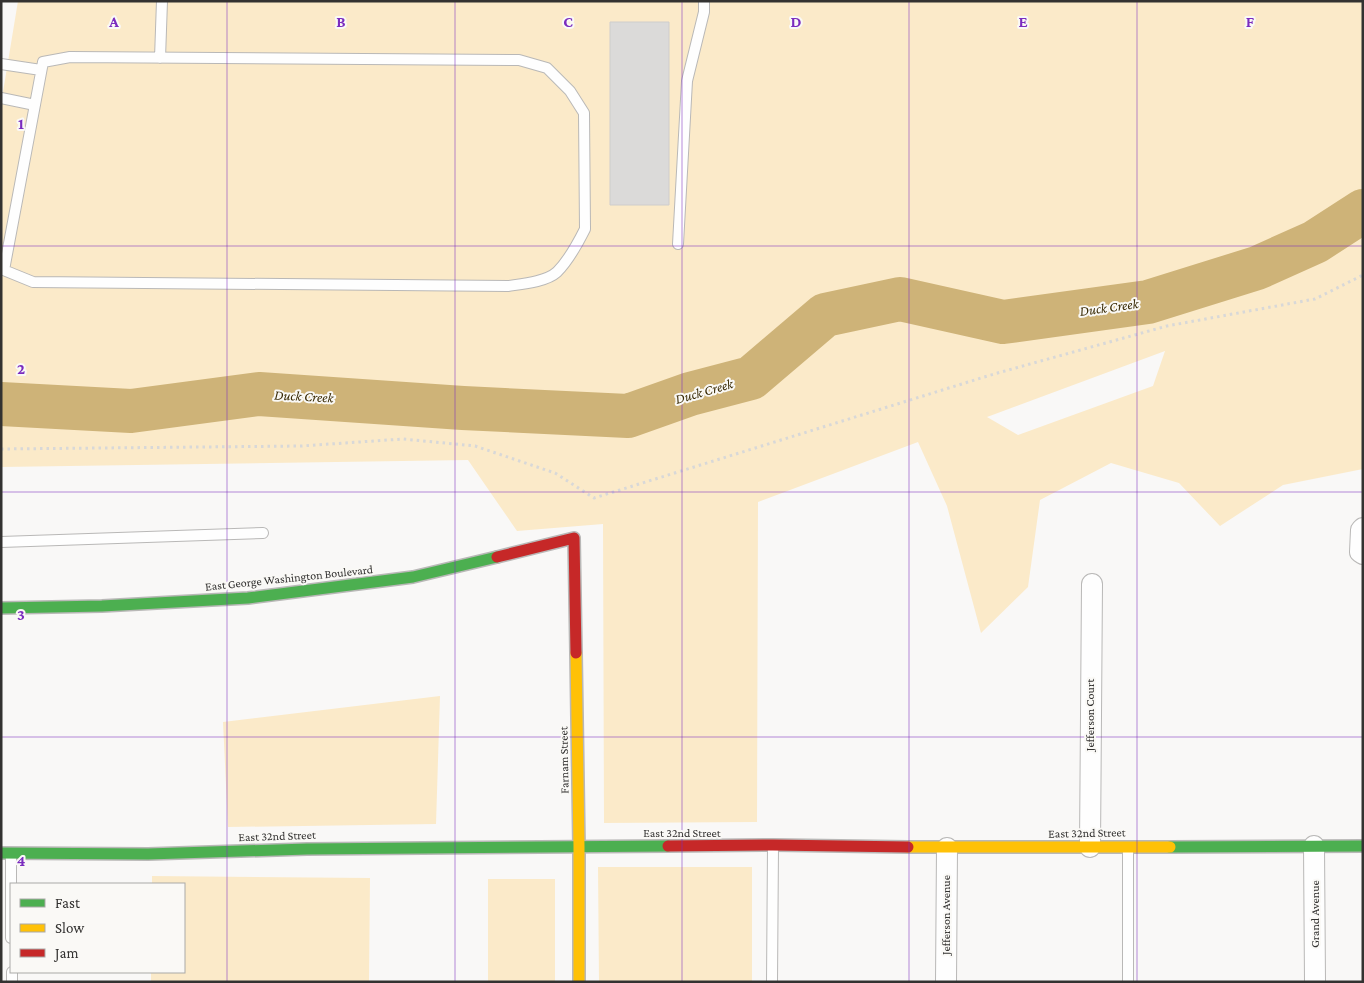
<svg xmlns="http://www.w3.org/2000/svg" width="1364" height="983" font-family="'Crimson Pro',serif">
  <rect width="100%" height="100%" fill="#f9f8f7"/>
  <path fill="#fbeac9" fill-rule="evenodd" d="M 18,1 L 1363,1 L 1363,469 L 1283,485 L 1220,526 L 1179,483 L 1111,463 L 1040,500 L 1028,587 L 981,633 L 947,506 L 918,442 L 758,502 L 757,822 L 604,823 L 603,524 L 517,531 L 468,460 L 1,467 L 1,104 ZM 1165,351 L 1153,386 L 1018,435 L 987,417 Z
    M 440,696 L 436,824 L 228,827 L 223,722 Z
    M 598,867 L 752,867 L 752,982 L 599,982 Z
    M 152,876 L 370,878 L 369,982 L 151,982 L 151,972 L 184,972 L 184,884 L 152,884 Z
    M 488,879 L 555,879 L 555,982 L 488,982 Z"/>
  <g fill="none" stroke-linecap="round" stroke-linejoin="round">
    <path stroke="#ceb378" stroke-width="44" d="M 1,404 L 131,411 L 259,394 L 463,408 L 628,416 L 690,394 L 751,378 L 825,315 L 900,299 L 1003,322 L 1148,302 L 1257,268 L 1315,242 L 1363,211"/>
  </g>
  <path fill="#dbdad9" stroke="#cecdcc" d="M 610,22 L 669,22 L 669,205 L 610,205 Z"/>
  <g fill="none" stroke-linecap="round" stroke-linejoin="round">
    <defs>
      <path id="lane" d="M 160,58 L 162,1
        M 1,64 L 41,70
        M 1,98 L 35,105
        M 678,244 L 687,81 L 704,12 L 704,1
        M 1,269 L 33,282 L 508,286 C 521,284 546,282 557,272 C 569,260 578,243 585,229 L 584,113 L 570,91 L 547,68 L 519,60 L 70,57 L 43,62 L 4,270
        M 1,542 L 263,533
        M 1128,847 L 1128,982
        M 11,854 L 11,938
        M 12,972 L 12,982
        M 772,982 L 773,846"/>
      <path id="street" d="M 1363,528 L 1361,530 L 1360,552 L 1363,554
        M 1314,846 L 1315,982
        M 1090,847 L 1092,584
        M 946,982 L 947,848"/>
      <path id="fast" d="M 1,608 L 102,606 L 248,598 L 413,577 L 497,557
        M 1170,847 L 1363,846
        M 1,853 L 148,854 L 307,849 L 668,846"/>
      <path id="slow" d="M 576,653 L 579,847 L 579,982
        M 908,847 L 1170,847"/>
      <path id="jam" d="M 497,557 L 574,538 L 576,653
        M 668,846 L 773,845 L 908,847"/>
    </defs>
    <use href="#lane" stroke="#b9b8b7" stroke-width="12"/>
    <use href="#street" stroke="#b9b8b7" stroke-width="22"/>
    <use href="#fast" stroke="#b9b8b7" stroke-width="14"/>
    <use href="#slow" stroke="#b9b8b7" stroke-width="14"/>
    <use href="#jam" stroke="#b9b8b7" stroke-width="14"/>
    <path stroke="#d8d8d8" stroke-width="3" stroke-dasharray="2.5 4" stroke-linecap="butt" d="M 1,449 L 301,446 L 403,439 L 475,446 L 555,473 L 594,498 L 994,374 L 1167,326 L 1315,299 L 1363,275"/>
    <use href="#lane" stroke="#fefefe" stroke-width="10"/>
    <use href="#street" stroke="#fefefe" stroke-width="20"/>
    <use href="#fast" stroke="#4caf50" stroke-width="11"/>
    <use href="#slow" stroke="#ffc107" stroke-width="11"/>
    <use href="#jam" stroke="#c62828" stroke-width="11"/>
  </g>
  <path fill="none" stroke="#7b2cbf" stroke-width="1" stroke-opacity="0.55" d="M 227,1 L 227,982M 455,1 L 455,982M 682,1 L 682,982M 909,1 L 909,982M 1137,1 L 1137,982M 1,246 L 1363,246M 1,492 L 1363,492M 1,737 L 1363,737"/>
  <g text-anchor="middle" stroke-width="4" stroke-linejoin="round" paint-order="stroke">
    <g font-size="12" fill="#333231" stroke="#faf9f6">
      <text transform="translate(289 578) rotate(-6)" y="4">East George Washington Boulevard</text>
      <text transform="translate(1090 715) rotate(-90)" y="4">Jefferson Court</text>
      <text transform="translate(564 760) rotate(-91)" y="4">Farnam Street</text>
      <text x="682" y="837">East 32nd Street</text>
      <text transform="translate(1087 833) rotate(-1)" y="4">East 32nd Street</text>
      <text transform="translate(277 836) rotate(-2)" y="4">East 32nd Street</text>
      <text transform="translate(1315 914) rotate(-90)" y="4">Grand Avenue</text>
      <text transform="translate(946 915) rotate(-90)" y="4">Jefferson Avenue</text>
    </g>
    <g font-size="14" font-style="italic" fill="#382903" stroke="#faf9f6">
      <text transform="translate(1109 307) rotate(-8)" y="5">Duck Creek</text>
      <text transform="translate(704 391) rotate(-16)" y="5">Duck Creek</text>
      <text transform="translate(304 396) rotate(3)" y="5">Duck Creek</text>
    </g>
  </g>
  <g font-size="16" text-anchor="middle" font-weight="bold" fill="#7b2cbf" stroke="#faf9f6" stroke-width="4" stroke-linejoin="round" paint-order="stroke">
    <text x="114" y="27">A</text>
    <text x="341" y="27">B</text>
    <text x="568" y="27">C</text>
    <text x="796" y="27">D</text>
    <text x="1023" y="27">E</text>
    <text x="1250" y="27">F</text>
    <text x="21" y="129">1</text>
    <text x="21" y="374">2</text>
    <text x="21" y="620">3</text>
    <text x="21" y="866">4</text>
  </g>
  <rect width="1364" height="983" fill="none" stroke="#333231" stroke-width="5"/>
  <rect x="10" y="883" width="175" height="90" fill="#faf9f6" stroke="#aaa9a7"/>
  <rect x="20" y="899" width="25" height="8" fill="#4caf50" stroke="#aaa9a7"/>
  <text x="55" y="908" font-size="15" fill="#333231">Fast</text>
  <rect x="20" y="924" width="25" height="8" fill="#ffc107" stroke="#aaa9a7"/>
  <text x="55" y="933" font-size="15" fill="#333231">Slow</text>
  <rect x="20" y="949" width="25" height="8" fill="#c62828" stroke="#aaa9a7"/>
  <text x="55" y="958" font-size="15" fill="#333231">Jam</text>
</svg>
